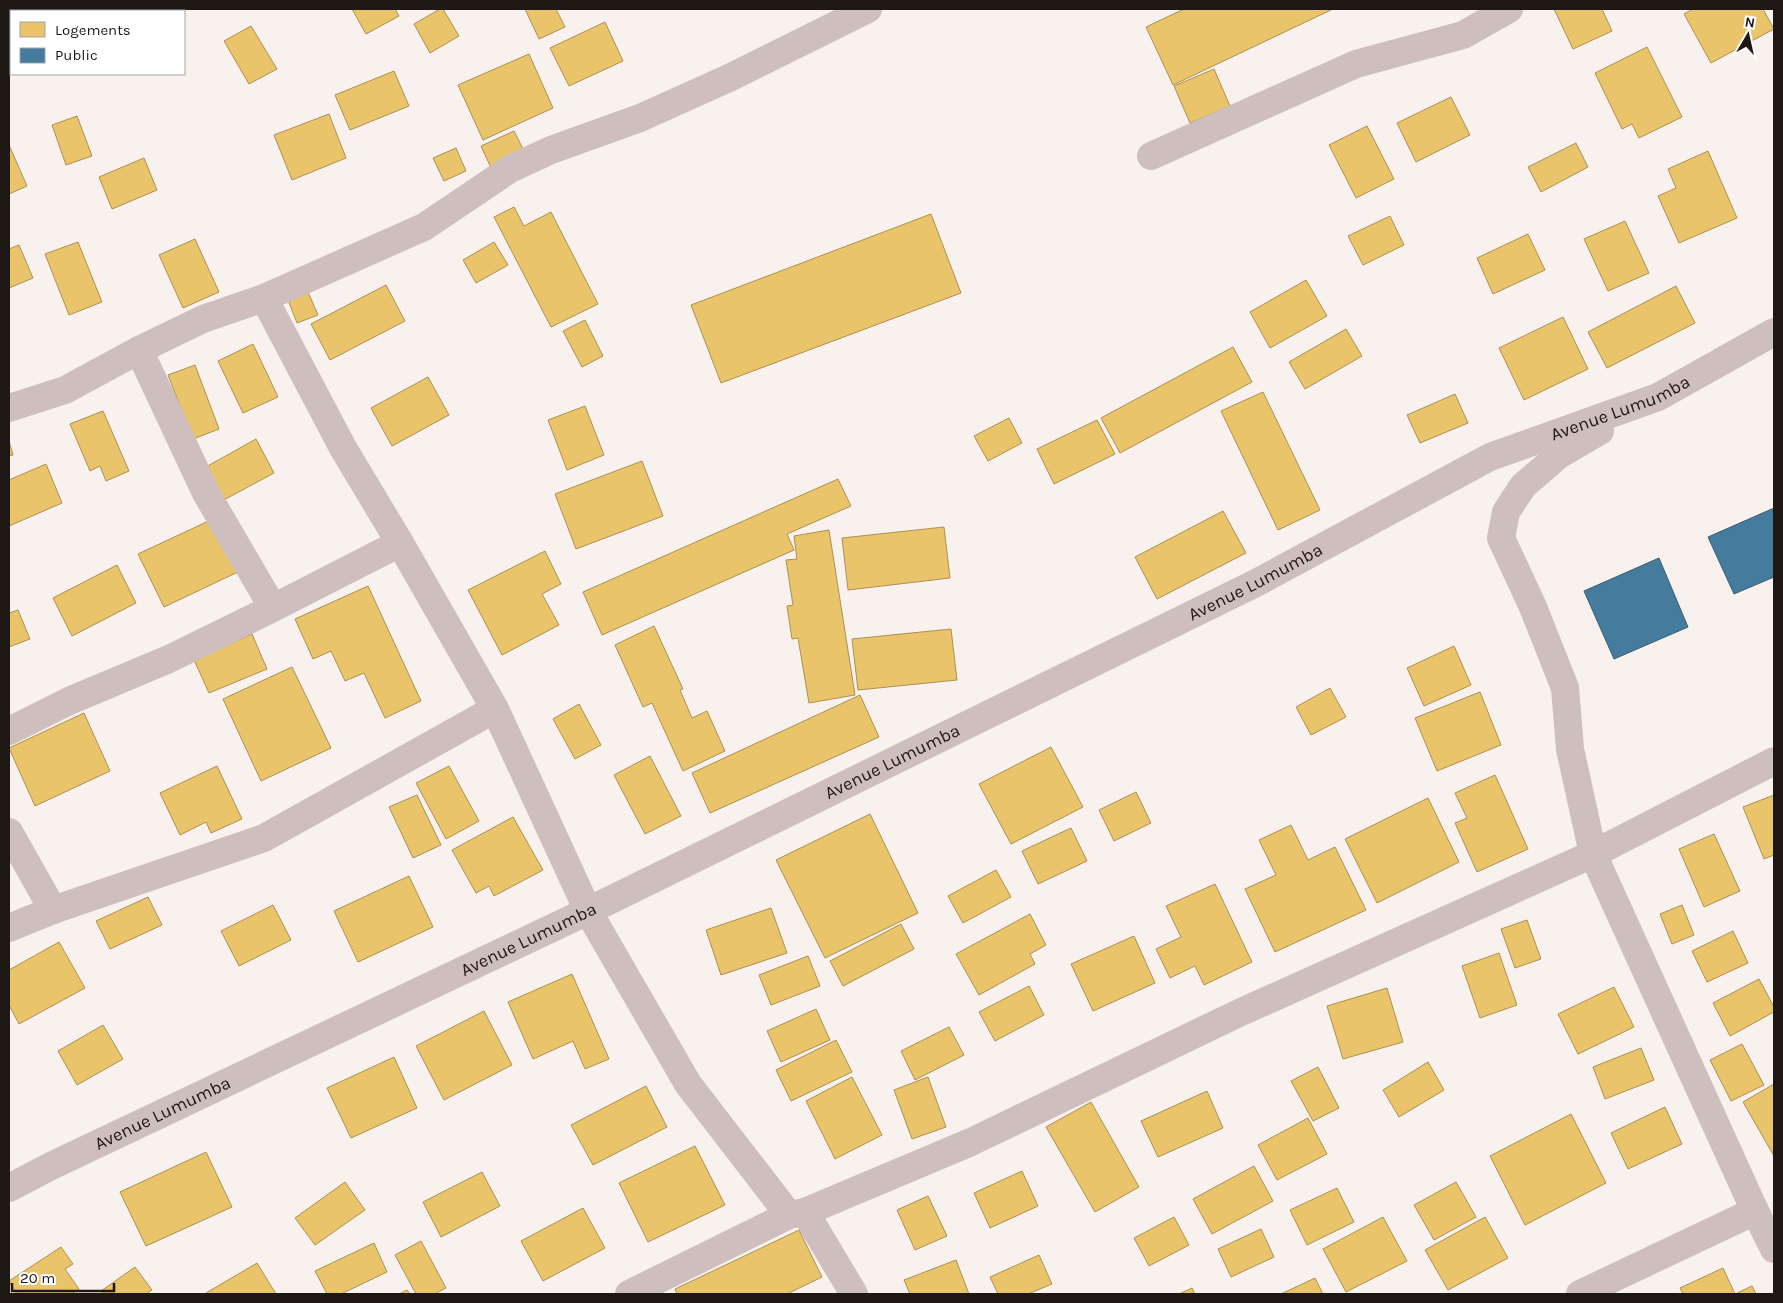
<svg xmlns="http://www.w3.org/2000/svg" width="1783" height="1303" font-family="Karla,sans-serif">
  <rect width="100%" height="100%" fill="#f9f1ed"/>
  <path fill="#e9c46a" stroke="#ac9050" d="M 352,9 L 395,9 L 399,16 L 366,34 Z
    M 440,9 L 443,9 L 459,36 L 430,53 L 414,24 Z
    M 525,9 L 556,9 L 565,27 L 539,39 Z
    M 1184,9 L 1333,9 L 1173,85 L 1146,27 Z
    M 1554,9 L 1602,9 L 1612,31 L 1573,49 Z
    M 1693,9 L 1763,9 L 1774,29 L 1711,63 L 1684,14 Z
    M 605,22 L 623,61 L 569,86 L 550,48 Z
    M 251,26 L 277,69 L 249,84 L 224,41 Z
    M 1647,47 L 1682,117 L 1639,138 L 1632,124 L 1622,129 L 1595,73 Z
    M 529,54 L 553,108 L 483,140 L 458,85 Z
    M 1214,69 L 1230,106 L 1190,123 L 1174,86 Z
    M 394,71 L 409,106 L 350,130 L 335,95 Z
    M 1451,97 L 1470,135 L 1416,162 L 1397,123 Z
    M 329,114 L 346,158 L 292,180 L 274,135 Z
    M 77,116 L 92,156 L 66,165 L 52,125 Z
    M 1367,126 L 1394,179 L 1356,198 L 1329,145 Z
    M 514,131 L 525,153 L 491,168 L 481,146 Z
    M 1576,143 L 1588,167 L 1541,192 L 1528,167 Z
    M 9,145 L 27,186 L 9,194 Z
    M 456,148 L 466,171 L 444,181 L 433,158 Z
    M 1708,151 L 1737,218 L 1679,243 L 1658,196 L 1676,188 L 1668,169 Z
    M 144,158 L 157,190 L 112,209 L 99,177 Z
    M 514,207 L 524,226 L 551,212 L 598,304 L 551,327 L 494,217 Z
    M 931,214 L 961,293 L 721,383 L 691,305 Z
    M 1390,216 L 1404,245 L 1363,265 L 1348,236 Z
    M 1625,221 L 1649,273 L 1608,291 L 1584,239 Z
    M 1528,234 L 1545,270 L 1493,294 L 1477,258 Z
    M 195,239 L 219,292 L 183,308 L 159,255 Z
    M 78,242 L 102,302 L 69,315 L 45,254 Z
    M 494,242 L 508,265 L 476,283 L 463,260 Z
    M 19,245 L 33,278 L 9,288 L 9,249 Z
    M 1306,280 L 1327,316 L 1270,348 L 1250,312 Z
    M 386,285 L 405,321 L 330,360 L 311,324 Z
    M 1676,286 L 1695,323 L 1607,368 L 1588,332 Z
    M 308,292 L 318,315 L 297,323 L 288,300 Z
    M 1563,317 L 1588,369 L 1524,400 L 1499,348 Z
    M 585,320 L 603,356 L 582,367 L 563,331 Z
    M 1346,329 L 1362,356 L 1305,389 L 1289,362 Z
    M 253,344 L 278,397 L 243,413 L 218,361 Z
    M 1233,347 L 1252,382 L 1120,453 L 1101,418 Z
    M 195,365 L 219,429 L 193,439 L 168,375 Z
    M 428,377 L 449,415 L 392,446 L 371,408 Z
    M 1263,392 L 1320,510 L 1278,530 L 1221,411 Z
    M 1455,394 L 1468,423 L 1420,443 L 1407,415 Z
    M 585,406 L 604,455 L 567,470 L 548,420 Z
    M 103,411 L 129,471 L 106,481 L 100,466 L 90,471 L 70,424 Z
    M 1009,418 L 1022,443 L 988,461 L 974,436 Z
    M 1097,420 L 1115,454 L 1054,484 L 1037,449 Z
    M 256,439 L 274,473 L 222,501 L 204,468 Z
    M 9,441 L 13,455 L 9,456 Z
    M 642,461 L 663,516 L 576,549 L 555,494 Z
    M 46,464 L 62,503 L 9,526 L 9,480 Z
    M 838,479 L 851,506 L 787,534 L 794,550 L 602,635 L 583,592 Z
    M 1223,511 L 1246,553 L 1157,599 L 1135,557 Z
    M 215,518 L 240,571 L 164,607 L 138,554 Z
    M 944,527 L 950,578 L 848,590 L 842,538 Z
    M 829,530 L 855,695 L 809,703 L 798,638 L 792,639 L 787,606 L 793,605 L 786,560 L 797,559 L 794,536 Z
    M 545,551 L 561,584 L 542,594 L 559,625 L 502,655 L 468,590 Z
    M 117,565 L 136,603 L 72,636 L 53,598 Z
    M 368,586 L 421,701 L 385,718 L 364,673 L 345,681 L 331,651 L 313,659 L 295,619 Z
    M 18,610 L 30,639 L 9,647 L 9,613 Z
    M 654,626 L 683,689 L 680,690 L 692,718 L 707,711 L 725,751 L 683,771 L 652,703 L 643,707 L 615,645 Z
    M 951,629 L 957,680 L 858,690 L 852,639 Z
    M 252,634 L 267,669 L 209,693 L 194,660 Z
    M 1454,646 L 1471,685 L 1424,706 L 1407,668 Z
    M 292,667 L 331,748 L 261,781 L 223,699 Z
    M 1330,688 L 1346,717 L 1311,735 L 1296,707 Z
    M 1480,692 L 1501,745 L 1437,771 L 1415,718 Z
    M 860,695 L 879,737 L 710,813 L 692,773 Z
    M 579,704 L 601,745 L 575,759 L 553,719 Z
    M 84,713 L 110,771 L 35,806 L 9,748 Z
    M 1051,747 L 1083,807 L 1011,844 L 979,784 Z
    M 650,756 L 681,816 L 645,834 L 614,775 Z
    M 217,766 L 242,819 L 211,833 L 206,822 L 180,835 L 160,793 Z
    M 449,766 L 479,821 L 446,839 L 416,783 Z
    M 1495,775 L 1528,849 L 1477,872 L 1455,823 L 1467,818 L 1455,793 Z
    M 1136,792 L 1151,823 L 1114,841 L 1099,810 Z
    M 417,795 L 441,845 L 413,858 L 389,807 Z
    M 1774,795 L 1774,855 L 1764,859 L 1743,807 Z
    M 1428,798 L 1459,862 L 1377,903 L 1345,839 Z
    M 870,814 L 918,913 L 825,958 L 776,860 Z
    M 513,817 L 543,870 L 494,896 L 489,886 L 476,893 L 452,850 Z
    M 1291,825 L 1308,860 L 1335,847 L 1366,910 L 1275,952 L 1245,889 L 1276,875 L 1259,840 Z
    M 1071,828 L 1087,861 L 1038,884 L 1022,851 Z
    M 1714,834 L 1740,891 L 1704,907 L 1679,849 Z
    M 996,870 L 1011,897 L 963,923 L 948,896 Z
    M 409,876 L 433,927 L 358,962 L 334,911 Z
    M 1215,884 L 1252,962 L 1204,985 L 1195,966 L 1170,978 L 1156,949 L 1181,937 L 1166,906 Z
    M 148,897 L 162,925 L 110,949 L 96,921 Z
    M 273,905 L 291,940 L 239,966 L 221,931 Z
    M 1682,905 L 1694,935 L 1672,944 L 1660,914 Z
    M 771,908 L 787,953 L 721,975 L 706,930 Z
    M 1030,914 L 1046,945 L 1030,954 L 1035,964 L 979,995 L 956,954 Z
    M 1527,920 L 1541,959 L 1515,968 L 1501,929 Z
    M 901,924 L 914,949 L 843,986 L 830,961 Z
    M 1733,931 L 1748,963 L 1707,982 L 1692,951 Z
    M 1134,936 L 1155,983 L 1093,1011 L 1071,964 Z
    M 59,942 L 85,988 L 19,1024 L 9,1005 L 9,970 Z
    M 1499,953 L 1517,1005 L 1480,1018 L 1462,966 Z
    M 808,956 L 820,986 L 771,1005 L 759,975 Z
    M 572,974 L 609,1059 L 585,1069 L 573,1041 L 533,1059 L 508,1002 Z
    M 1759,979 L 1774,1007 L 1774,1012 L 1730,1036 L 1713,1003 Z
    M 1029,986 L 1044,1015 L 995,1041 L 979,1012 Z
    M 1614,987 L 1634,1027 L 1578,1054 L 1558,1014 Z
    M 1387,988 L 1403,1042 L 1343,1059 L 1327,1006 Z
    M 816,1009 L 830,1040 L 781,1062 L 767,1031 Z
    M 484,1011 L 512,1065 L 444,1100 L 416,1046 Z
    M 103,1025 L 123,1059 L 77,1085 L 58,1051 Z
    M 949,1027 L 964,1055 L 915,1080 L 901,1051 Z
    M 836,1040 L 852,1072 L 791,1101 L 776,1070 Z
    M 1742,1044 L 1764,1085 L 1731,1101 L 1710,1060 Z
    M 1641,1048 L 1654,1080 L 1605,1099 L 1593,1067 Z
    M 394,1057 L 417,1108 L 351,1138 L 327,1088 Z
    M 1428,1062 L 1444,1090 L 1399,1117 L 1383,1090 Z
    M 1318,1067 L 1339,1108 L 1313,1121 L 1291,1081 Z
    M 852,1077 L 882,1135 L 835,1159 L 806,1101 Z
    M 928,1077 L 946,1127 L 912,1139 L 894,1090 Z
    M 1774,1084 L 1774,1156 L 1743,1102 Z
    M 646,1086 L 667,1127 L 593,1165 L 571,1125 Z
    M 1207,1091 L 1223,1128 L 1158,1157 L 1141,1121 Z
    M 1091,1102 L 1139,1187 L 1095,1212 L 1046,1127 Z
    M 1665,1107 L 1682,1144 L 1628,1169 L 1611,1133 Z
    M 1571,1114 L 1606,1183 L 1525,1225 L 1490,1156 Z
    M 1308,1118 L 1327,1154 L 1277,1180 L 1258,1145 Z
    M 695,1146 L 725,1205 L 648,1242 L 619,1183 Z
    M 206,1152 L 232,1207 L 146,1246 L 120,1192 Z
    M 1254,1166 L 1273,1201 L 1212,1234 L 1193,1199 Z
    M 1022,1171 L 1038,1206 L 990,1228 L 974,1193 Z
    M 482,1172 L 500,1206 L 441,1237 L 423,1202 Z
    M 345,1182 L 365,1210 L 315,1245 L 295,1218 Z
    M 1456,1182 L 1476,1217 L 1434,1240 L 1414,1205 Z
    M 1337,1188 L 1354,1222 L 1307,1245 L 1290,1210 Z
    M 928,1196 L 947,1236 L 915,1250 L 897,1210 Z
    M 583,1208 L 605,1248 L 543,1281 L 521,1241 Z
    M 1174,1217 L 1189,1245 L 1149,1266 L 1134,1238 Z
    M 1383,1217 L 1407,1261 L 1346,1292 L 1323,1249 Z
    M 1485,1217 L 1508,1258 L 1448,1290 L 1425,1250 Z
    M 1261,1229 L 1274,1257 L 1231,1277 L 1218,1249 Z
    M 799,1230 L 822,1277 L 787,1294 L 677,1294 L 675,1289 Z
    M 421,1241 L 446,1288 L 434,1294 L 416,1294 L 395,1255 Z
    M 374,1243 L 387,1272 L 341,1294 L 327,1294 L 315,1271 Z
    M 61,1247 L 73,1264 L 65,1269 L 79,1289 L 72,1294 L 17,1294 L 9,1281 Z
    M 1039,1255 L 1052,1284 L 1028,1294 L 998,1294 L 990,1277 Z
    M 956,1260 L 969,1294 L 910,1294 L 904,1280 Z
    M 257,1263 L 276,1294 L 207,1294 L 206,1293 Z
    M 135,1267 L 152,1290 L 146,1294 L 103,1294 L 101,1291 Z
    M 1723,1268 L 1735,1294 L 1752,1286 L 1756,1294 L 1683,1294 L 1680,1288 Z
    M 1315,1278 L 1323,1294 L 1281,1294 Z
    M 1192,1288 L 1195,1294 L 1179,1294 Z
    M 407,1290 L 410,1294 L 399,1294 Z"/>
  <path fill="#457b9d" stroke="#395d74" d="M 1774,508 L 1774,577 L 1734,594 L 1708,537 Z
    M 1659,558 L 1688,627 L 1614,659 L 1584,591 Z"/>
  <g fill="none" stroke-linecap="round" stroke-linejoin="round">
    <g stroke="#cebebd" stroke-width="28">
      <path d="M 1151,156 L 1356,64 L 1463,35 L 1509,9"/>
      <path d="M 264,298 L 343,448 L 400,543 L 495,709 L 588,911 L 688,1084 L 789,1215"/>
      <path d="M 139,350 L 206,493 L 273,608"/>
      <path d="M 9,408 L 65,390 L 139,350 L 203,319 L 264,298 L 424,227 L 510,169 L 551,150 L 640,118 L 729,78 L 868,9"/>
      <path d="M 1600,431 L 1559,455 L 1523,486 L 1506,512 L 1501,538 L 1533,607 L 1565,688 L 1570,749 L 1593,854 L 1755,1211 L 1774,1249"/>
      <path d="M 9,731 L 69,701 L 169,659 L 273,608 L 400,543"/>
      <path d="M 9,832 L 53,910"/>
      <path d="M 9,928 L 53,910 L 264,838 L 495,709"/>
      <path id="s1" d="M 9,1188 L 51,1166 L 588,911 L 1256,583 L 1490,457 L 1658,397 L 1774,332"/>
      <path d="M 805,1212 L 854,1294"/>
      <path d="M 629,1294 L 789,1215 L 805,1212 L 971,1142 L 1239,1013 L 1593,854 L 1774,761"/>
      <path d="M 1580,1294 L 1755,1211"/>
    </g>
  </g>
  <g text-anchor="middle" stroke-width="5" stroke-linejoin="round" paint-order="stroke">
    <g font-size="18" fill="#1e1815" stroke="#fff">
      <text dy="6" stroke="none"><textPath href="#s1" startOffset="1791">Avenue Lumumba</textPath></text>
      <text dy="6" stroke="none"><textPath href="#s1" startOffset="1386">Avenue Lumumba</textPath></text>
      <text dy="6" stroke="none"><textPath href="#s1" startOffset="981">Avenue Lumumba</textPath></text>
      <text dy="6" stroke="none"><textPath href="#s1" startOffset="576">Avenue Lumumba</textPath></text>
      <text dy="6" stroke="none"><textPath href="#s1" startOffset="171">Avenue Lumumba</textPath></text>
    </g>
  </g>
  <rect width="1783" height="1303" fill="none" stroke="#1e1815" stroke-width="20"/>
  <rect x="10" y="10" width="175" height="65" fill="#ffffff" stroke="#a5a3a1"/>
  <rect x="20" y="22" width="25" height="15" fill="#e9c46a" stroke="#a5a3a1"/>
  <text x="55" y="35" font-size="15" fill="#1e1815">Logements</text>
  <rect x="20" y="48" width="25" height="15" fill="#457b9d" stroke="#a5a3a1"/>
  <text x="55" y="60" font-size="15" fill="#1e1815">Public</text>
  <g transform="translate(1748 35) rotate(9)" stroke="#ffffff" stroke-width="4" paint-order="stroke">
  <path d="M0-4L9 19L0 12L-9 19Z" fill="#1e1815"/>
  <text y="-8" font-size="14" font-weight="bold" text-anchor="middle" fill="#1e1815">N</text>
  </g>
  <path d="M12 1283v8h102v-8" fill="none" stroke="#1e1815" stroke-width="2.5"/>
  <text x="20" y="1283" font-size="15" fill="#1e1815" stroke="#ffffff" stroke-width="4" paint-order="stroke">20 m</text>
</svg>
